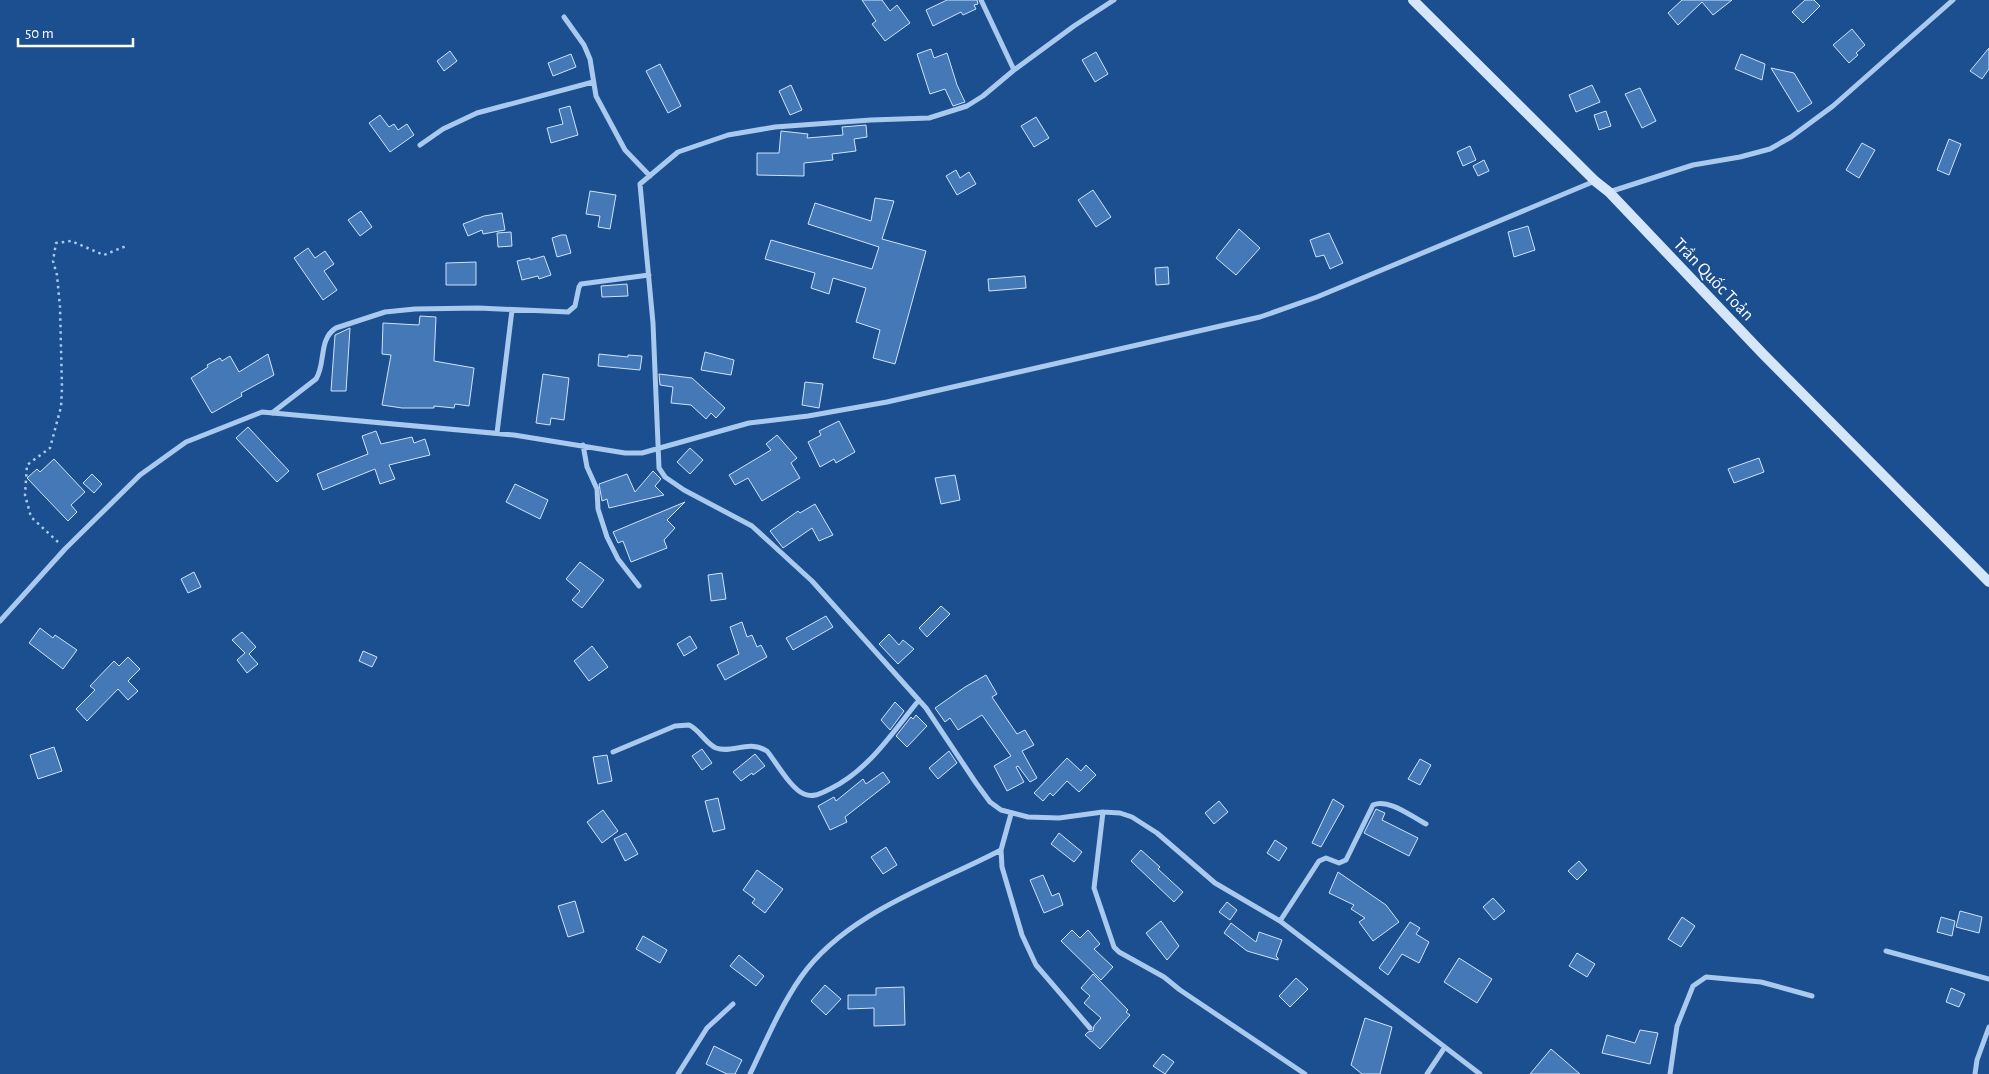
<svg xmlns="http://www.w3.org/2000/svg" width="1989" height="1074" font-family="'Alegreya Sans',sans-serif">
  <rect width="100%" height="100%" fill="#1b4f8f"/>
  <path fill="#4478b7" stroke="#cfe3fa" d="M 862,0 L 882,0 L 890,11 L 897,5 L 910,23 L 885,41 L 872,24 L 876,21 Z
    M 947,0 L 977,0 L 978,4 L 974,5 L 976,9 L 963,15 L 961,12 L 933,26 L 926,10 Z
    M 1682,0 L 1732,0 L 1713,15 L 1702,2 L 1678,25 L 1668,13 Z
    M 1805,0 L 1814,0 L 1820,6 L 1803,23 L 1792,12 Z
    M 1852,29 L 1865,45 L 1856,53 L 1858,55 L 1849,63 L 1833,45 Z
    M 1989,48 L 1989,69 L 1982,79 L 1970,71 Z
    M 931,49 L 934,58 L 947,53 L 957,85 L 965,102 L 953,106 L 945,89 L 930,94 L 917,54 Z
    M 450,51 L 457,61 L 444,71 L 437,61 Z
    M 1096,52 L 1108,74 L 1095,82 L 1082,60 Z
    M 571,54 L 576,67 L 553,76 L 548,63 Z
    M 1741,54 L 1765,64 L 1762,80 L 1735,69 Z
    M 660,64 L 681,106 L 668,113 L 646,71 Z
    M 1771,68 L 1794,73 L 1812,103 L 1798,112 Z
    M 791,85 L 802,110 L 790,115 L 779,91 Z
    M 1592,85 L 1600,102 L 1576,112 L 1569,95 Z
    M 1640,88 L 1656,121 L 1642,128 L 1625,94 Z
    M 570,106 L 578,135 L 551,143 L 547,128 L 563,124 L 559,109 Z
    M 1606,111 L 1611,126 L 1599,130 L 1594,115 Z
    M 380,115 L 389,127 L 394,124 L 398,130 L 407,124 L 414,135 L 390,152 L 369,123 Z
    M 1036,117 L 1049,138 L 1034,147 L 1021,126 Z
    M 866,125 L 867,137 L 854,139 L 856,151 L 832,154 L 833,160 L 804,163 L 804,176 L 757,175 L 757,153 L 779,153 L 781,131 L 808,134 L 807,138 L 843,135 L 842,127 Z
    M 1949,139 L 1961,144 L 1949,175 L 1937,170 Z
    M 1862,143 L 1875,150 L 1859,178 L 1846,170 Z
    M 1470,146 L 1476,160 L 1463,166 L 1457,152 Z
    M 1484,160 L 1489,171 L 1478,176 L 1473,166 Z
    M 956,170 L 960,178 L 969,172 L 976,184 L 957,195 L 946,176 Z
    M 1093,190 L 1111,217 L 1096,227 L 1078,200 Z
    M 590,191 L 616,195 L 610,229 L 598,227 L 600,216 L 586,214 Z
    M 875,198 L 894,201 L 882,239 L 926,251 L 895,364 L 873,358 L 880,330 L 856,322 L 866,288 L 833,278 L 829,294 L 811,288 L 815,273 L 765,259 L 771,240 L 872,269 L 879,247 L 808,224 L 815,203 L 871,221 Z
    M 361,211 L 372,227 L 360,236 L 348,220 Z
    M 502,213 L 505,230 L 483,234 L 482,230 L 468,236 L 463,224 L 484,216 Z
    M 1528,226 L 1535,250 L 1514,257 L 1508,232 Z
    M 1239,229 L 1260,248 L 1236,275 L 1216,258 Z
    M 511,232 L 512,246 L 498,247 L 497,233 Z
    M 1329,233 L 1343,263 L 1330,269 L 1324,255 L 1316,257 L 1310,240 Z
    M 561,235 L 566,235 L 571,253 L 557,257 L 552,238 Z
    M 308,248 L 315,258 L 325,251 L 334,264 L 324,271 L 337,290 L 323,300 L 294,258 Z
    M 544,256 L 551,275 L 539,279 L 538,276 L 522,280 L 517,261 L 530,258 L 530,260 Z
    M 476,262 L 476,285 L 446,285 L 446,263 Z
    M 1168,267 L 1169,284 L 1156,285 L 1155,268 Z
    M 1025,276 L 1026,288 L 989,291 L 988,279 Z
    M 627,284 L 628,296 L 602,297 L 601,286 Z
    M 420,316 L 436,317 L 434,361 L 474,368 L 469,406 L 455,404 L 454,408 L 434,406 L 434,408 L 402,408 L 382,405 L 391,355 L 382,354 L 383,323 L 419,325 Z
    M 350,328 L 346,391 L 331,391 L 335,335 Z
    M 705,352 L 734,360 L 731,375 L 701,370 Z
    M 268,354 L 274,375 L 241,393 L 242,396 L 212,413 L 211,412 L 191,378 L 208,367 L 207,365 L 220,358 L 222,361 L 230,356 L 239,372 Z
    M 599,354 L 628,357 L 628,355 L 642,356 L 640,370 L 598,366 Z
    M 543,374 L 569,378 L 564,420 L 551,418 L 550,425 L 536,423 Z
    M 659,374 L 692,378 L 725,408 L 716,418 L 711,413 L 706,419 L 691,405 L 671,403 L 673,387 L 660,385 Z
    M 805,382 L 823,384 L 819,408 L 802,405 Z
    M 839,421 L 855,452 L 836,463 L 834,459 L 820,467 L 808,442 L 821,435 L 819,431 Z
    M 248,427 L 289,471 L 277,482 L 236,438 Z
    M 376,431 L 381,444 L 412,437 L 414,443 L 425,439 L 430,455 L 389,465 L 395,479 L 380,484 L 375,469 L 323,490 L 317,474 L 368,454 L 362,436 Z
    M 777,435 L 797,458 L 791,463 L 800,478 L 762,501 L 748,478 L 735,485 L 729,475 L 771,450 L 766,444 Z
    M 690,448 L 703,460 L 690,474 L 677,462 Z
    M 1759,458 L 1764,472 L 1734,483 L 1728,469 Z
    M 54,459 L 85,492 L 71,505 L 77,512 L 68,521 L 27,478 L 37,469 L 40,472 Z
    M 653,471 L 661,479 L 655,486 L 664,495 L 609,508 L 607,499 L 602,501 L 599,484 L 627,474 L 635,492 Z
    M 92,474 L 102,484 L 94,493 L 83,483 Z
    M 955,475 L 960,500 L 941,504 L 935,478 Z
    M 515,484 L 548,500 L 540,519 L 506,502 Z
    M 685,502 L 667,520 L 675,528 L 664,540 L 667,548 L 631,562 L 623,541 L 618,543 L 613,532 Z
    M 815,504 L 833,535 L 819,541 L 812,528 L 783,548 L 770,531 L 798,511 L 800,513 Z
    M 580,562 L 604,580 L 582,608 L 572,600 L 580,591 L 566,579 Z
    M 194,572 L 201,587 L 188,593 L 181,579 Z
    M 722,573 L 726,599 L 711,601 L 708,575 Z
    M 941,606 L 950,614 L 927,637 L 919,628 Z
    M 826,616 L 833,627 L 793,650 L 786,638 Z
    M 742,622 L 747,637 L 752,635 L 757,647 L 761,645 L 767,657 L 725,680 L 717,665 L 739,654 L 730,627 Z
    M 40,628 L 53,638 L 55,635 L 77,650 L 63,669 L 29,643 Z
    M 242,632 L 256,647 L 249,654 L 258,664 L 247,673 L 237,660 L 245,653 L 232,640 Z
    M 889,634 L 899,645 L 903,640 L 914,649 L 898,664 L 879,644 Z
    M 690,636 L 697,648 L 684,656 L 677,644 Z
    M 592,646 L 608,667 L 589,681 L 574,661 Z
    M 363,651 L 377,657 L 372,667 L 359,661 Z
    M 128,657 L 140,669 L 128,681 L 138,691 L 128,700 L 118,689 L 87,721 L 76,709 L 95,690 L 90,686 L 114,661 L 119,666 Z
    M 986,675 L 997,694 L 992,697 L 1000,709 L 1017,734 L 1025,730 L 1034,745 L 1022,751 L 1037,778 L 1030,782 L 1018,766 L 1016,767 L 1024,782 L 1007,791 L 994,766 L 1011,756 L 982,715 L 958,730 L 950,718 L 945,722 L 935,708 L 965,687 Z
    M 895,702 L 904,711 L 890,730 L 881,720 Z
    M 916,715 L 927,726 L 907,747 L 896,736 L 911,717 L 913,719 Z
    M 54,747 L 62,771 L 38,779 L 30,755 Z
    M 702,749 L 712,763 L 702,770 L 692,756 Z
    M 949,751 L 957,763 L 938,779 L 929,768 Z
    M 755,754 L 765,766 L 753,775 L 752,773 L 741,781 L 733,772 Z
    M 607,755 L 612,781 L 598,784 L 593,757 Z
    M 1067,758 L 1081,771 L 1086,765 L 1096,775 L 1079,792 L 1067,781 L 1053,796 L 1050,793 L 1043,801 L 1034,793 Z
    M 1420,759 L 1431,765 L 1420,785 L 1408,779 Z
    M 883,772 L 890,782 L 845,817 L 847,822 L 830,830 L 818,806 L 834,797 L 836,801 L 863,779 L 866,784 Z
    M 718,798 L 725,829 L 713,832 L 705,801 Z
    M 1333,799 L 1344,806 L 1321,847 L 1312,843 Z
    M 1219,801 L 1228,812 L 1214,824 L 1205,813 Z
    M 1376,809 L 1385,813 L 1382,820 L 1418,838 L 1409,856 L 1364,833 Z
    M 603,810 L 618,831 L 602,843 L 587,822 Z
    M 626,833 L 638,854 L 625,861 L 614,839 Z
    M 1059,833 L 1082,852 L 1074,862 L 1051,844 Z
    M 1275,840 L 1287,848 L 1279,861 L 1267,853 Z
    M 886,847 L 897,865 L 883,874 L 871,857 Z
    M 1141,850 L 1160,867 L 1158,869 L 1183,892 L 1174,902 L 1131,861 Z
    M 1579,861 L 1587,870 L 1577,880 L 1568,871 Z
    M 757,870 L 783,889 L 765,913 L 752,903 L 755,899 L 743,890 Z
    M 1338,872 L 1386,905 L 1399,922 L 1373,941 L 1359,922 L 1365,918 L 1351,909 L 1354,905 L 1329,893 Z
    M 1043,875 L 1052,896 L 1059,893 L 1063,905 L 1044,913 L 1030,880 Z
    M 1493,898 L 1505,911 L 1494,920 L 1483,907 Z
    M 575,901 L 584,932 L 568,937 L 558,906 Z
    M 1227,902 L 1237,910 L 1230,920 L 1219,912 Z
    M 1960,911 L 1982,917 L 1979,933 L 1956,927 Z
    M 1682,917 L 1695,926 L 1681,947 L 1668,939 Z
    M 1941,917 L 1955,921 L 1952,936 L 1937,932 Z
    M 1161,921 L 1179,946 L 1167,960 L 1146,933 Z
    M 1410,922 L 1420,928 L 1416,934 L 1429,942 L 1419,963 L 1402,954 L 1388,975 L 1379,968 Z
    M 1231,923 L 1256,942 L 1259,932 L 1282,940 L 1276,956 L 1278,958 L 1278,960 L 1247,951 L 1224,933 Z
    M 1072,930 L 1080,938 L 1088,930 L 1100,944 L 1094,949 L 1113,967 L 1101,980 L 1061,941 Z
    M 643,936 L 667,950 L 660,963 L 636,949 Z
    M 1577,953 L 1595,964 L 1587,977 L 1569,966 Z
    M 739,955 L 764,976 L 756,986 L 730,966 Z
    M 1459,958 L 1492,979 L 1477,1003 L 1444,982 Z
    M 1093,974 L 1128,1010 L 1126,1012 L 1130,1015 L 1100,1049 L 1085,1035 L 1088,1032 L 1093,1031 L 1094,1026 L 1101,1018 L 1084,1003 L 1090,996 L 1081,988 Z
    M 1296,978 L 1308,989 L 1290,1007 L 1279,996 Z
    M 825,985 L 841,999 L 826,1015 L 811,1001 Z
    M 904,987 L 905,1025 L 874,1026 L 874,1008 L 848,1009 L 848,995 L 876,995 L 876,988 Z
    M 1951,988 L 1965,994 L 1959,1007 L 1946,1002 Z
    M 1365,1018 L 1392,1027 L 1380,1074 L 1362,1074 L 1351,1065 Z
    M 1640,1030 L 1658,1033 L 1650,1064 L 1602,1053 L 1607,1035 L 1635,1043 Z
    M 714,1046 L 742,1060 L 735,1074 L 727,1074 L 706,1064 Z
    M 1551,1049 L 1580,1074 L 1530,1074 Z
    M 1163,1054 L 1174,1062 L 1165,1074 L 1153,1066 Z"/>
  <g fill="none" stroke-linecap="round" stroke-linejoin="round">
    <path stroke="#a9c9ee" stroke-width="2.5" stroke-dasharray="2.5 4" stroke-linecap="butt" d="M 58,542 L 31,517 L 25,495 L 27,465 L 50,448 L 61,407 L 62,388 L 60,307 L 57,275 L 53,261 L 56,243 L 71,241 L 104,255 L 126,246"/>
    <path stroke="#a9c9ee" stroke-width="5" d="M 981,0 L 1014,70
      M 1114,0 L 1074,26 L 1014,70 L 983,96 L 967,106 L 929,118 L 871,120 L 775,127 L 728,135 L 678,152 L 640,184 L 653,323 L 659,468 L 665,477 L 684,490 L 752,526 L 812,581 L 926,708 L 976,783 L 990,802 L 1001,810 L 1028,817 L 1059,818 L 1103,812 L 1120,813 L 1132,817 L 1157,833 L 1215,883 L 1280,921 L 1480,1074
      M 564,17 L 584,45 L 590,59 L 596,96 L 625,150 L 650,176
      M 420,145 L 443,129 L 477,113 L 593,82
      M 1609,192 L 1693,165 L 1740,157 L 1770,149 L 1791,137 L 1833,106 L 1953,0
      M 272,413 L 316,379 C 326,364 318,339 336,328 L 385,312 L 415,309 L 478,308 L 568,312 L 575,306 L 579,287 L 581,284 L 649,275
      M 497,433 L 512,310
      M 583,445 L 587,467 L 597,489 L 598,509 L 607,537 L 618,559 L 639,586
      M 0,621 L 65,549 L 140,475 L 186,442 L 262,412 L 514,435 L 625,453 L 642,453 L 749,423 L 808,416 L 887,402 L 1260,317 L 1317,297 L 1595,181
      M 613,752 L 675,726 L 689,725 C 700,730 705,743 716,748 C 733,754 748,739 767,751 C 776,762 791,789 804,794 C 814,798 821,793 830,789 C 869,770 892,733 919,700
      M 1103,812 L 1094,888 L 1114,947 L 1119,952 L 1164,977 L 1180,990 L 1305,1074
      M 1011,814 L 1001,850 L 1002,867 L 1022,935 L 1036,965 L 1090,1028
      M 1280,921 L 1319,861 L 1326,858 L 1339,863 L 1346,860 L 1373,805 C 1389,798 1412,817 1426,824
      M 1886,951 L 1989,979
      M 678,1074 L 707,1028 L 733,1004
      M 750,1074 C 766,1041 780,1007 801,977 C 846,913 934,885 1001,850
      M 1427,1074 L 1445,1047
      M 1670,1074 L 1677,1026 L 1693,986 L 1706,977 L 1761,982 L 1812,996
      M 1975,1074 L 1977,1060 L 1989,1027"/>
    <path stroke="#d6e6fa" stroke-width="10" d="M 1413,0 L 1595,181 L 1609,192 L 1763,354 L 1989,582"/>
  </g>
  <g text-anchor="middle" stroke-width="4" stroke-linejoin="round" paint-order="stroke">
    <g font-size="18" fill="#fff" stroke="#1b4f8f">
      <text transform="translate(1714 279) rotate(46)" y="6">Trần Quốc Toản</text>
    </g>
  </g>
  <path d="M18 38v8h115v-8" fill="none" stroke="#ffffff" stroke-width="2.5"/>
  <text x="25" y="38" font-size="15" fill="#ffffff" stroke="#1b4f8f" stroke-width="4" paint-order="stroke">50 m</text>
</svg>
